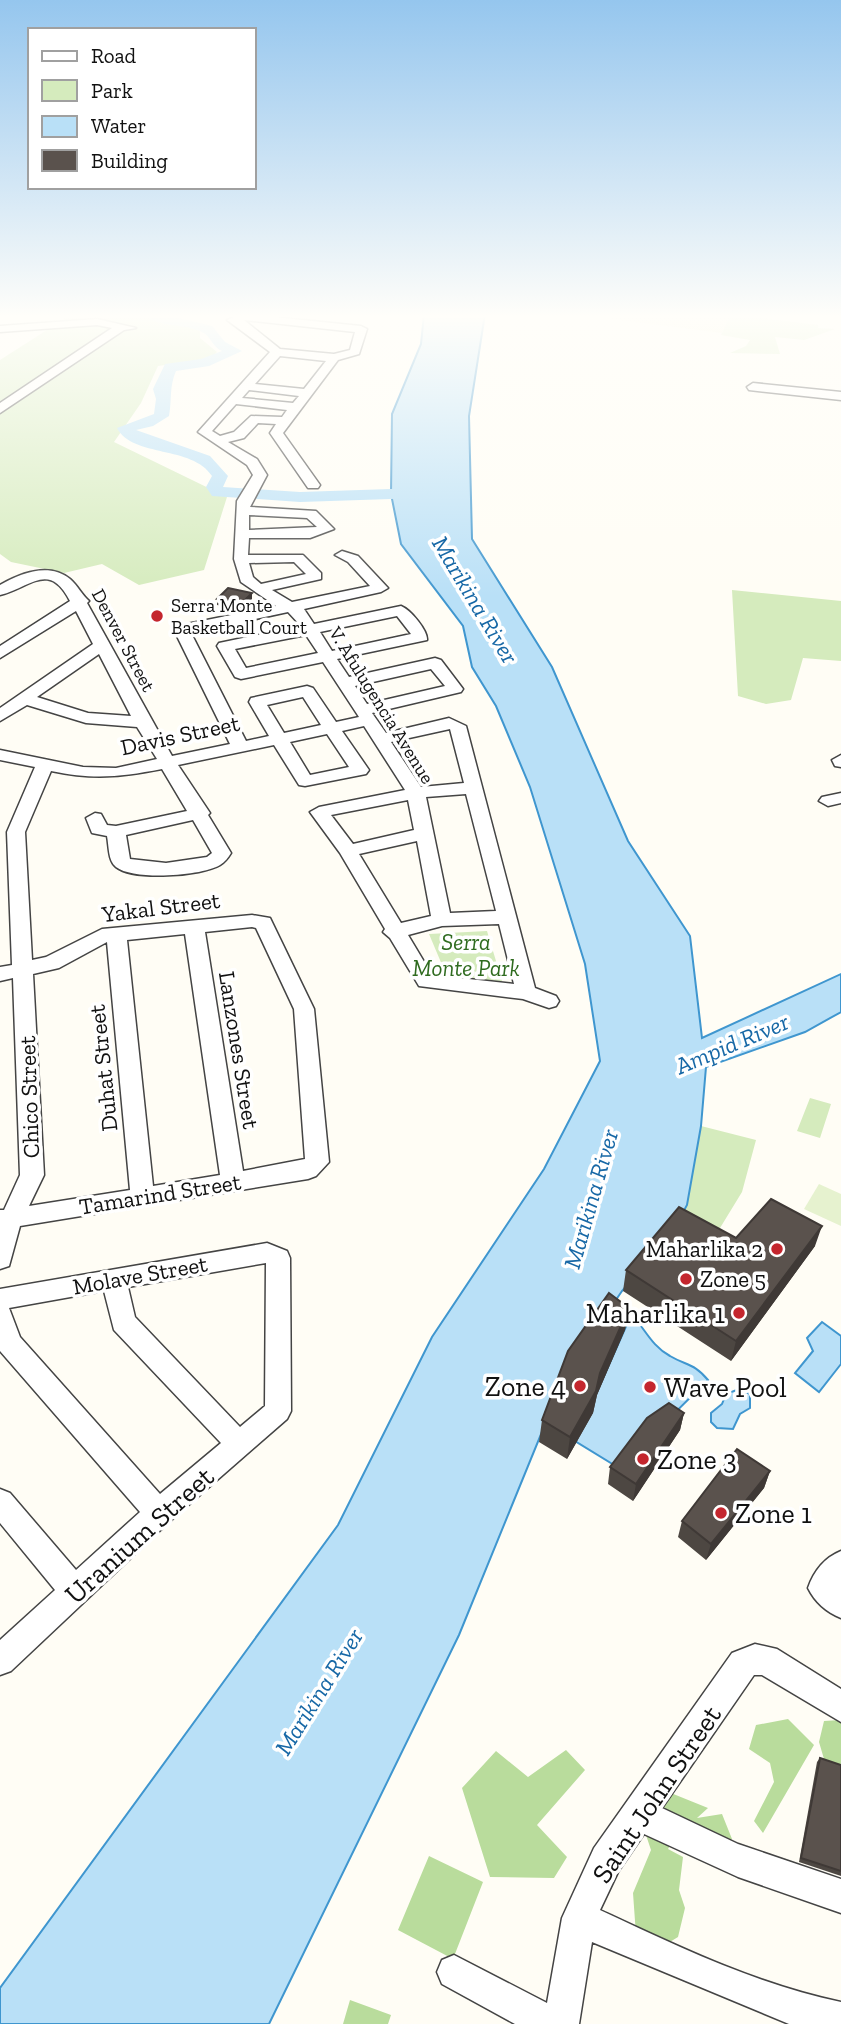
<svg xmlns="http://www.w3.org/2000/svg" width="841" height="2024" font-family="'Zilla Slab',serif">
  <rect width="100%" height="100%" fill="#fffdf5"/>
  <path fill="#f6f3d4" d="M 573,314 L 731,314 L 722,333 Z"/>
  <path fill="#d5ebbd" d="M 72,314 L 155,314 L 200,330 L 200,338 L 217,352 C 205,366 176,363 158,366 L 141,403 L 114,442 L 227,497 L 204,570 L 139,585 L 102,564 L 64,573 L 11,562 L 0,554 L 0,360 Z
    M 731,314 L 818,325 L 818,328 L 835,329 L 804,340 L 775,337 L 780,354 L 730,353 L 746,346 L 750,340 L 721,335 Z
    M 732,590 L 841,601 L 841,661 L 803,658 L 791,700 L 766,704 L 738,696 Z
    M 487,931 L 502,981 L 448,979 L 429,934 Z
    M 810,1098 L 831,1104 L 820,1138 L 797,1131 Z
    M 701,1126 L 756,1140 L 742,1192 L 709,1246 L 675,1227 L 687,1205 Z"/>
  <path fill="#b9dc9c" d="M 788,1719 L 814,1745 L 763,1833 L 754,1821 L 774,1782 L 770,1763 L 749,1749 L 756,1725 Z
    M 841,1720 L 841,1766 L 824,1759 L 819,1742 L 824,1721 Z
    M 566,1750 L 585,1770 L 537,1825 L 567,1857 L 554,1878 L 490,1877 L 462,1788 L 496,1751 L 528,1777 Z
    M 656,1787 L 708,1808 L 697,1818 L 722,1814 L 732,1839 L 712,1851 L 674,1839 L 668,1849 L 683,1857 L 679,1890 L 685,1908 L 678,1937 L 655,1951 L 636,1935 L 633,1893 L 651,1850 L 641,1820 Z
    M 429,1856 L 483,1882 L 453,1959 L 398,1930 Z
    M 350,2000 L 391,2015 L 388,2024 L 343,2024 Z"/>
  <path fill="#e6f2cf" d="M 819,1184 L 841,1194 L 841,1226 L 804,1209 Z"/>
  <path fill="#b9e0f7" stroke="#3f96cf" stroke-width="2" d="M 424,314 L 485,314 L 469,416 L 472,539 L 552,667 L 628,841 L 690,936 L 702,1038 L 841,974 L 841,1012 L 805,1032 L 706,1067 L 701,1126 L 687,1205 L 675,1227 L 622,1291 L 566,1373 L 459,1635 L 269,2024 L 0,2024 L 0,1988 L 338,1525 L 432,1337 L 544,1169 L 600,1061 L 585,964 L 530,787 L 496,706 L 472,667 L 463,626 L 401,544 L 391,494 L 392,414 L 421,344 Z
    M 631,1321 L 638,1322 C 648,1335 655,1348 670,1356 C 687,1366 694,1363 708,1380 L 619,1468 L 575,1441 L 628,1322 Z
    M 822,1322 L 841,1336 L 841,1364 L 819,1392 L 795,1373 L 813,1351 L 807,1338 Z
    M 739,1389 L 750,1394 L 750,1408 L 740,1414 L 733,1429 L 717,1428 L 711,1422 L 711,1413 L 722,1404 L 726,1394 Z"/>
  <g fill="none" stroke-linecap="round" stroke-linejoin="round">
    <path fill="#b9e0f7" fill-rule="evenodd" d="M 143,314 L 162,314 L 212,326 L 225,342 L 242,351 L 209,366 L 176,371 C 169,387 172,399 169,416 L 153,426 L 136,430 L 210,456 L 228,476 L 223,487 L 300,492 L 421,488 L 429,493 L 421,498 L 300,502 L 212,496 L 206,487 L 212,476 C 192,445 133,458 117,428 L 154,414 L 156,399 L 153,389 L 165,364 L 201,359 L 222,351 C 212,347 212,337 202,332 C 184,323 158,328 143,314 Z"/>
    <defs>
      <path id="minor" d="M 243,314 L 361,326 L 367,329 L 359,354 L 338,360 L 283,433 L 320,485 L 318,488 L 308,488 L 270,433 L 276,424 L 258,423 L 244,438 L 228,442 L 257,459 L 267,475 L 250,507 L 316,511 L 334,529 L 310,538 L 249,538 L 248,555 L 303,555 L 321,573 L 321,579 L 272,590 L 292,602 L 370,586 L 348,562 L 335,555 L 342,551 L 358,556 L 388,588 L 381,592 L 304,609 L 314,624 L 401,606 C 411,610 428,631 427,640 L 337,659 L 349,677 L 435,658 L 441,660 L 463,689 L 461,692 L 372,713 L 386,733 L 449,718 L 466,726 L 535,988 L 556,996 L 559,1001 L 556,1006 L 549,1008 L 523,999 L 419,986 L 390,938 L 383,932 L 385,929 L 340,853 L 310,812 L 319,807 L 405,790 L 364,726 L 342,731 L 369,770 L 366,774 L 305,786 L 299,785 L 274,745 L 178,765 L 210,813 L 208,815 L 231,853 C 228,858 225,862 220,865 C 202,876 134,881 116,867 C 108,861 109,846 107,836 L 92,833 L 86,818 L 95,813 L 101,814 L 107,825 L 116,826 L 187,811 L 162,769 C 120,777 94,780 51,771 L 25,832 L 32,960 L 46,957 L 102,929 L 252,915 L 270,918 L 314,1009 L 329,1162 L 316,1176 L 308,1179 L 20,1226 L 9,1266 L 0,1269 L 0,1210 L 4,1210 L 20,1175 L 13,978 L 0,981 L 0,967 L 12,965 L 7,832 L 35,767 L 0,760 L 0,750 L 83,767 L 116,768 L 157,759 L 137,727 L 86,723 L 27,705 L 0,721 L 0,708 L 93,644 L 76,611 L 0,658 L 0,646 L 70,601 C 49,560 30,588 0,595 L 0,585 C 21,573 49,562 70,579 C 78,586 82,595 89,601 L 87,603 L 172,756 L 230,744 L 174,630 L 182,625 L 276,606 L 241,582 L 234,559 L 237,501 L 253,475 L 247,465 L 198,432 L 270,352 L 227,320 ZM 244,320 L 355,332 L 350,350 L 334,354 L 280,349 ZM 280,356 L 326,361 L 304,389 L 255,384 ZM 249,390 L 299,396 L 293,403 L 242,398 ZM 236,404 L 287,410 L 282,417 L 251,416 L 234,432 L 220,436 L 212,431 ZM 249,515 L 307,518 L 317,527 L 249,530 ZM 294,562 L 306,574 L 261,584 L 253,577 L 249,563 ZM 288,612 L 301,626 L 219,643 L 217,646 L 235,677 L 241,679 L 323,662 L 359,717 L 336,722 L 313,688 L 307,686 L 251,698 L 249,702 L 269,736 L 246,741 L 191,633 ZM 397,616 L 411,634 L 332,651 L 320,632 ZM 306,635 L 318,653 L 246,668 L 235,649 ZM 99,654 L 131,716 L 88,713 L 37,697 ZM 431,669 L 445,686 L 367,704 L 355,686 ZM 303,697 L 321,725 L 284,733 L 267,705 ZM 450,729 L 464,783 L 421,787 L 391,742 ZM 327,734 L 349,767 L 310,775 L 290,742 ZM 466,794 L 496,911 L 450,913 L 426,797 ZM 408,800 L 414,830 L 353,844 L 331,815 ZM 193,820 L 212,853 L 207,857 L 166,863 L 130,859 L 126,835 ZM 417,841 L 431,916 L 401,923 L 359,854 ZM 499,924 L 514,984 L 432,975 L 408,935 L 442,926 ZM 252,927 L 256,928 L 294,1009 L 305,1159 L 243,1171 L 205,932 ZM 185,934 L 220,1175 L 153,1186 L 127,940 ZM 107,942 L 130,1190 L 29,1206 L 44,1175 L 33,974 L 59,968 Z
        M 97,319 L 136,328 L 124,330 L 0,413 L 0,403 L 112,328 L 97,325 L 0,332 L 0,326 Z
        M 753,383 L 841,392 L 841,400 L 749,390 L 747,387 Z
        M 841,755 L 841,767 L 835,766 L 832,760 Z
        M 841,793 L 841,803 L 828,806 L 819,801 L 822,797 Z
        M 267,1243 L 287,1251 L 290,1258 L 291,1411 L 287,1419 L 169,1522 L 11,1671 L 0,1675 L 0,1640 L 55,1590 L 0,1523 L 0,1489 L 10,1493 L 76,1570 L 140,1512 L 0,1351 L 0,1289 ZM 266,1263 L 265,1406 L 240,1427 L 135,1317 L 128,1287 ZM 104,1291 L 114,1330 L 221,1443 L 160,1494 L 20,1337 L 9,1308 Z
        M 841,1551 L 841,1618 C 826,1612 815,1602 808,1588 C 814,1571 824,1558 841,1551 Z
        M 755,1644 L 777,1649 L 841,1689 L 841,1722 L 762,1675 L 754,1675 L 662,1808 L 738,1844 L 841,1879 L 841,1913 L 738,1877 L 644,1834 L 618,1872 L 600,1910 C 677,1946 758,1985 841,2002 L 841,2024 L 789,2024 L 592,1942 L 579,2024 L 515,2024 L 442,1984 L 437,1972 L 442,1960 L 454,1955 L 547,2003 L 562,1918 L 594,1848 L 732,1653 Z"/>
    </defs>
    <use href="#minor" stroke="#444" stroke-width="3"/>
    <use href="#minor" fill="#fff" fill-rule="evenodd"/>
  </g>
  <path fill="#4d4742" d="M 217,599 L 252,599 L 241,610 L 217,605 Z
    M 736,1238 L 815,1246 L 731,1361 L 623,1291 L 626,1270 Z
    M 629,1308 L 625,1330 L 597,1395 L 593,1413 L 567,1459 L 539,1442 L 542,1420 Z
    M 684,1413 L 680,1430 L 633,1501 L 608,1484 L 610,1467 Z
    M 770,1471 L 764,1488 L 706,1560 L 678,1537 L 682,1521 Z
    M 820,1758 L 841,1765 L 841,1876 L 799,1862 L 817,1762 Z"/>
  <path fill="#3f3936" d="M 252,593 L 252,599 L 241,610 L 241,604 Z
    M 822,1226 L 815,1246 L 731,1361 L 736,1341 Z
    M 629,1308 L 625,1330 L 597,1395 L 593,1413 L 567,1459 L 570,1437 Z
    M 684,1413 L 680,1430 L 633,1501 L 636,1484 Z
    M 770,1471 L 764,1488 L 706,1560 L 711,1544 Z"/>
  <path fill="#5a524d" stroke="#3f3936" stroke-width="2" d="M 228,588 L 252,593 L 241,604 L 217,599 Z
    M 771,1199 L 822,1226 L 736,1341 L 626,1270 L 679,1207 L 736,1238 Z
    M 609,1293 L 629,1308 L 600,1373 L 596,1391 L 570,1437 L 542,1420 L 568,1351 Z
    M 669,1403 L 684,1413 L 636,1484 L 610,1467 L 647,1418 Z
    M 737,1449 L 770,1471 L 711,1544 L 682,1521 Z
    M 820,1758 L 841,1765 L 841,1871 L 801,1858 Z"/>
  <linearGradient id="sky" x2="0" y2="1"><stop stop-color="#95c6ee"/><stop offset="0.53" stop-color="#fffefa"/><stop offset="1" stop-color="#fffefa" stop-opacity="0"/></linearGradient>
  <rect width="841" height="597" fill="url(#sky)"/>
  <g fill="#c4262e" stroke="#fff" stroke-width="2.5">
    <circle cx="157" cy="616" r="7"/>
    <circle cx="777" cy="1249" r="7"/>
    <circle cx="686" cy="1279" r="7"/>
    <circle cx="739" cy="1313" r="7"/>
    <circle cx="580" cy="1386" r="7"/>
    <circle cx="650" cy="1387" r="7"/>
    <circle cx="643" cy="1459" r="7"/>
    <circle cx="721" cy="1513" r="7"/>
  </g>
  <g text-anchor="middle" stroke-width="7" stroke-linejoin="round" paint-order="stroke">
    <g font-size="19" fill="#111" stroke="#fff" text-anchor="start">
      <text x="171" y="612">Serra Monte<tspan x="171" dy="22">Basketball Court</tspan></text>
    </g>
    <g font-size="19" fill="#111" stroke="#fff">
      <text transform="translate(124 640) rotate(62)" y="7">Denver Street</text>
      <text transform="translate(382 705) rotate(58)" y="7">V. Afulugencia Avenue</text>
    </g>
    <g font-size="23" fill="#111" stroke="#fff">
      <text transform="translate(180 735) rotate(-12)" y="8">Davis Street</text>
      <text transform="translate(161 907) rotate(-7)" y="8">Yakal Street</text>
      <text transform="translate(239 1050) rotate(81)" y="8">Lanzones Street</text>
      <text transform="translate(103 1068) rotate(-96)" y="8">Duhat Street</text>
      <text transform="translate(29 1097) rotate(-92)" y="8">Chico Street</text>
      <text transform="translate(160 1194) rotate(-9)" y="8">Tamarind Street</text>
      <text transform="translate(140 1275) rotate(-10)" y="8">Molave Street</text>
    </g>
    <g font-size="23" font-style="italic" fill="#2f6b1f" stroke="#fff">
      <text x="466" y="950">Serra<tspan x="466" dy="26">Monte Park</tspan></text>
    </g>
    <g font-size="23" fill="#111" stroke="#fff" text-anchor="end">
      <text x="763" y="1257">Maharlika 2</text>
      <text x="700" y="1287" text-anchor="start">Zone 5</text>
    </g>
    <g font-size="24" font-style="italic" fill="#1768a6" stroke="#fff">
      <text transform="translate(475 600) rotate(59)" y="8">Marikina River</text>
      <text transform="translate(732 1044) rotate(-23)" y="8">Ampid River</text>
      <text transform="translate(591 1199) rotate(-74)" y="8">Marikina River</text>
      <text transform="translate(319 1692) rotate(-58)" y="8">Marikina River</text>
    </g>
    <g font-size="28" fill="#111" stroke="#fff" text-anchor="start">
      <text x="725" y="1323" text-anchor="end">Maharlika 1</text>
      <text x="566" y="1396" text-anchor="end">Zone 4</text>
      <text x="664" y="1397">Wave Pool</text>
      <text x="657" y="1469">Zone 3</text>
      <text x="735" y="1523">Zone 1</text>
    </g>
    <g font-size="28" fill="#111" stroke="#fff">
      <text transform="translate(139 1535) rotate(-42)" y="10">Uranium Street</text>
      <text transform="translate(656 1794) rotate(-56)" y="10">Saint John Street</text>
    </g>
  </g>
  <rect x="28" y="28" width="228" height="161" fill="#ffffff" stroke="#a0a0a0" stroke-width="2"/>
  <rect x="42" y="51" width="35" height="10" fill="#ffffff" stroke="#a0a0a0" stroke-width="2"/>
  <text x="91" y="63" font-size="21" fill="#111111">Road</text>
  <rect x="42" y="80" width="35" height="21" fill="#d5ebbd" stroke="#a0a0a0" stroke-width="2"/>
  <text x="91" y="98" font-size="21" fill="#111111">Park</text>
  <rect x="42" y="116" width="35" height="21" fill="#b9e0f7" stroke="#a0a0a0" stroke-width="2"/>
  <text x="91" y="133" font-size="21" fill="#111111">Water</text>
  <rect x="42" y="150" width="35" height="21" fill="#5a524d" stroke="#a0a0a0" stroke-width="2"/>
  <text x="91" y="168" font-size="21" fill="#111111">Building</text>
</svg>
